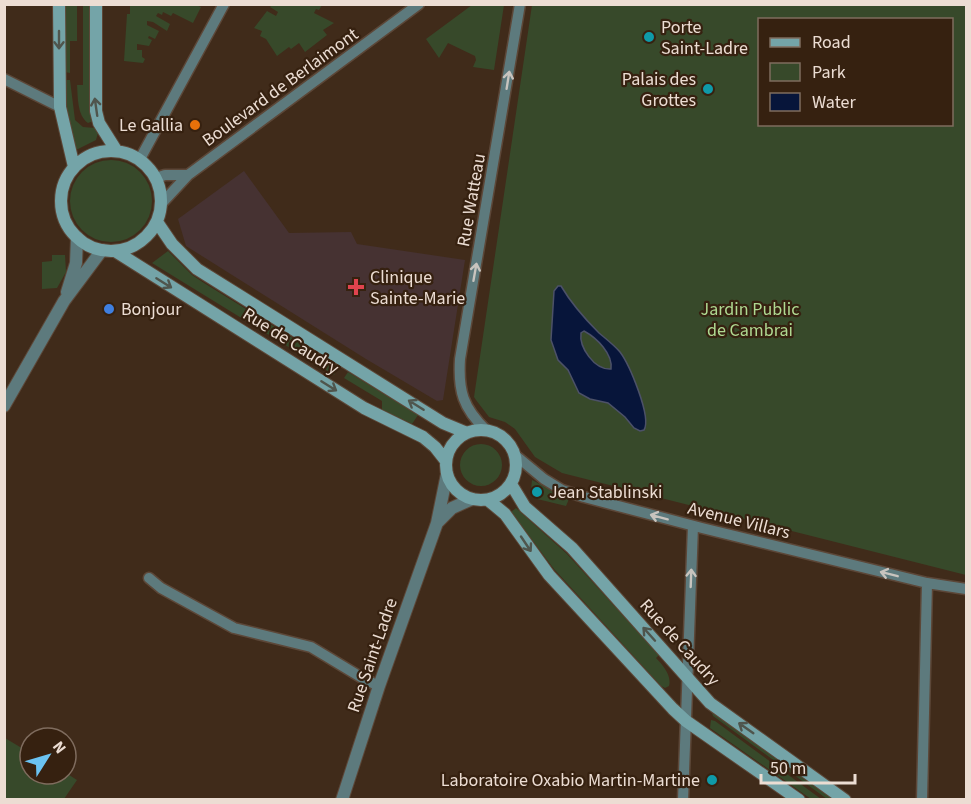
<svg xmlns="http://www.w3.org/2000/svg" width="971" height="804" font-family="'Source Sans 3',sans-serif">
  <rect width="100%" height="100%" fill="#402b1a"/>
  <path fill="#463232" d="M 244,171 L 289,233 L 351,232 L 357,244 L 465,260 L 443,400 L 437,401 L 366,359 L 186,246 L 178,219 Z"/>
  <path fill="#37492a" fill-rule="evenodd" d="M 292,4 L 322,5 L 319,10 L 316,9 L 314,13 L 334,23 L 323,30 L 327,35 L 305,52 L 299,43 L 291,49 L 289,47 L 277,56 L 266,39 L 260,36 L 262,31 L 254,28 L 267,11 L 276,16 L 278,12 L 270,7 L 272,5 Z
    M 66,5 L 77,5 L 77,41 L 70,41 L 70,73 L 65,72 Z
    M 83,5 L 89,5 L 90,99 L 93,121 L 88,123 C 77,115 78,97 77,85 L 83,85 Z
    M 196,5 L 201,7 L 193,23 L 173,13 L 171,16 L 163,12 L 162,15 L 158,13 L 156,16 L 170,24 L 167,31 L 153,22 L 147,21 L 147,25 L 159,31 L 155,39 L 149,36 L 148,38 L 152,40 L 149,46 L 137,44 L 137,50 L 142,50 L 142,57 L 145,59 L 143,63 L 124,61 L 127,14 L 130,14 L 130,5 Z
    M 472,5 L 504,5 L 494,70 L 473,67 L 476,60 L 475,56 L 448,43 L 439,58 L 426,39 Z
    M 532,5 L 966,5 L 966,575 L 562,473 L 535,457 L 515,429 L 505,422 L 489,417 L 476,400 L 474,397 ZM 760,20 L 952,20 L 952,124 L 760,124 Z
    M 65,80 L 70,80 L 75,120 L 83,127 L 95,128 L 98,133 L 96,140 L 76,150 L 67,113 Z
    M70 201a41 41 0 1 1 82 0a41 41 0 1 1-82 0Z
    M 168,251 L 192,275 L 204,283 L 339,367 L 334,375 L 152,263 Z
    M 52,255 L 65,255 L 66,272 L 57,288 L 42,289 L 42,262 L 52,261 Z
    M 348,372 L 418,415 L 412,424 L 382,410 L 382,401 L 344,378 Z
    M460 465a21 21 0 1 1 42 0a21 21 0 1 1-42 0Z
    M 532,480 L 569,499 L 566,506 L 533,498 L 531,492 L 537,494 L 539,491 L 531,490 Z
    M 516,508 L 567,554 L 659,655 L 656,658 C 663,665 672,676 669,686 L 665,688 L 661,686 L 554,569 L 511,512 Z
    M 712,713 L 718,714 L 838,799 L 827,799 L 713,716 Z
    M 711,720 L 715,721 L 821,799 L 811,799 L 710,728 Z
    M 5,738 L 30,753 L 30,774 L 66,773 L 77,780 L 64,799 L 5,799 Z"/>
  <path fill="#07153a" stroke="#4c5168" stroke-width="1.5" fill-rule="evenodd" d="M 558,286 L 561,286 C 571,303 585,319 599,333 C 606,339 614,345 620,352 C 629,364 652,417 644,430 L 640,431 L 634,428 L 625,417 L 608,403 L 590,399 L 579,393 L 568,370 L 558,360 L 551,340 L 554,291 ZM 584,331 C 597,338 613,354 611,369 C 594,370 579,347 581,333 Z"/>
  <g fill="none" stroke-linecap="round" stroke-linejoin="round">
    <defs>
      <path id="minor" d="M 4,79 L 60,107
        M 140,159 L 224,4
        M 156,178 L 165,175 L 188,175
        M 162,203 L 188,175 L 419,4
        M 486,430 C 463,408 458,391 460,359 L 520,4
        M 515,455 L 544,479 L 562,490 L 584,497 L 702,528 L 927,583 L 966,589
        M 149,578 L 161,588 L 234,628 L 311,647 L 364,679 L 379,686
        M 683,800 L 693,526
        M 922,800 L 927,583"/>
      <path id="tertiary" d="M 67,292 L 76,263 L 77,237
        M 4,406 L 64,301 L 102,250
        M 438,522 L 452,508 L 472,499
        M 342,800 L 379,686 L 437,523 L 447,474"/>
      <path id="secondary" d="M 59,4 L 60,107 L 74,167
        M 96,4 L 96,111 L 99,123 L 116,150
        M61 201a50 50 0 1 1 100 0a50 50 0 1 1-100 0Z
        M 157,222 L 172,244 L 197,269 L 443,423 L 467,433
        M 115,251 L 364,408 L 423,437 L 435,447 L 446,461
        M446 465a35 35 0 1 1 70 0a35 35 0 1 1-70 0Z
        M 511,484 L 525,507 L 572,548 L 710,703 L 845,800
        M 488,500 L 505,514 L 549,575 L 673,709 L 686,721 L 799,800"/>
    </defs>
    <use href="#minor" stroke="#5c4738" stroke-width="13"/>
    <use href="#tertiary" stroke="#5c4738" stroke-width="14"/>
    <use href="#secondary" stroke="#5c4738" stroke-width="14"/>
    <use href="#minor" stroke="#5d7a7d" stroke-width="10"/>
    <use href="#tertiary" stroke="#5d7a7d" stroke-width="12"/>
    <use href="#secondary" stroke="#74a4a8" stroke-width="12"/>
  </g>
  <defs><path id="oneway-shaft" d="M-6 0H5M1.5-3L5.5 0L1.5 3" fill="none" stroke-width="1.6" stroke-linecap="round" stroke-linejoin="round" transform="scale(1.5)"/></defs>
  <g stroke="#4f554d">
    <use href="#oneway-shaft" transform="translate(59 40) rotate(90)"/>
    <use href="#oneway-shaft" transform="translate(96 107) rotate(-98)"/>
    <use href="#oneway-shaft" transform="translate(164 283) rotate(32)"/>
    <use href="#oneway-shaft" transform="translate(329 386) rotate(32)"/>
    <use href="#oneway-shaft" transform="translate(416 405) rotate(-148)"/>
    <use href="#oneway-shaft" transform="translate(526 544) rotate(56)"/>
    <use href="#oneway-shaft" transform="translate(649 634) rotate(-132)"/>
    <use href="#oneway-shaft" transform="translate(746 728) rotate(-145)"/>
  </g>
  <g stroke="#c8c4be">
    <use href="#oneway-shaft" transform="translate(508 80) rotate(-81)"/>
    <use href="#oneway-shaft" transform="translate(475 272) rotate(-80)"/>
    <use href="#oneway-shaft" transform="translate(659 517) rotate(-165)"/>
    <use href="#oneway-shaft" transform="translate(889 574) rotate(-166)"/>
    <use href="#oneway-shaft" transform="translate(691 578) rotate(-88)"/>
  </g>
  <g fill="#0f9aa8" stroke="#362110" stroke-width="2">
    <circle cx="649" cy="37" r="6"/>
    <circle cx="708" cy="89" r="6"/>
    <circle cx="537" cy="492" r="6"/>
    <circle cx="712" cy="780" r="6"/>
  </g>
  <circle fill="#e8710a" stroke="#362110" stroke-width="2" cx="195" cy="125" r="6"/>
  <path fill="#e0444e" stroke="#362110" stroke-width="2" d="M353 278h6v6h6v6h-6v6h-6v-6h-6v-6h6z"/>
  <circle fill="#3f7fe0" stroke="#362110" stroke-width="2" cx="109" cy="309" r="6"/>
  <g text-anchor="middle" stroke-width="4.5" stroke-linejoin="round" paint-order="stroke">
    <g font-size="18" fill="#ecddd3" stroke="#362110" text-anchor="start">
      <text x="661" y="33">Porte<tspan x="661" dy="21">Saint-Ladre</tspan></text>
      <text x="696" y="85" text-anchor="end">Palais des<tspan x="696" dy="21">Grottes</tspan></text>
      <text x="183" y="131" text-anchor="end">Le Gallia</text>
      <text x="370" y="283">Clinique<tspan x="370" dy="21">Sainte-Marie</tspan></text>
      <text x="121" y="315">Bonjour</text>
      <text x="549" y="498">Jean Stablinski</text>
      <text x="700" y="786" text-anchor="end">Laboratoire Oxabio Martin-Martine</text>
    </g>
    <g font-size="18" fill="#ecddd3" stroke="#362110">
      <text transform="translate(280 87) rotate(-36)" y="6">Boulevard de Berlaimont</text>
      <text transform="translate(471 200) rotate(-80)" y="6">Rue Watteau</text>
      <text transform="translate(291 341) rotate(32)" y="6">Rue de Caudry</text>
      <text transform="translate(739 520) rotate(14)" y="6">Avenue Villars</text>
      <text transform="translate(680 642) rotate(48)" y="6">Rue de Caudry</text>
      <text transform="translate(372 655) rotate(-71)" y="6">Rue Saint-Ladre</text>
    </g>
    <g font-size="18" fill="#afd991" stroke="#362110">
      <text x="750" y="315">Jardin Public<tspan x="750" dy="21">de Cambrai</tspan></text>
    </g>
  </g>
  <rect width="971" height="804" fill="none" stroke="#ecddd3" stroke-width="12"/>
  <rect x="758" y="18" width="195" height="108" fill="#362110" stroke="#7f6c5e" stroke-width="1.5"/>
  <rect x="770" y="38" width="30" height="9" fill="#74a4a8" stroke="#7f6c5e" stroke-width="1.5"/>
  <text x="812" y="48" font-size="18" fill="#ecddd3">Road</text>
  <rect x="770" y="63" width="30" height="18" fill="#37492a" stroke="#7f6c5e" stroke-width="1.5"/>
  <text x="812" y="78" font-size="18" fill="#ecddd3">Park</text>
  <rect x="770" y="93" width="30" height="18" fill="#07153a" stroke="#7f6c5e" stroke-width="1.5"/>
  <text x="812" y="108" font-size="18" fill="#ecddd3">Water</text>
  <g transform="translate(48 756) rotate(53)"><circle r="28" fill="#362110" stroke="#7f6c5e" stroke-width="1.5"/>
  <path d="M0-4.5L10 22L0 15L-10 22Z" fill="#6bc3f2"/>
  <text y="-9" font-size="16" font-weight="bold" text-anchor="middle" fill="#ecddd3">N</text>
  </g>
  <path d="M761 774v9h94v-9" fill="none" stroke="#ecddd3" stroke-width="3"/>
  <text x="770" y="774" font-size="18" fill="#ecddd3" stroke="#362110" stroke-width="4.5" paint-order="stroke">50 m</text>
</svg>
